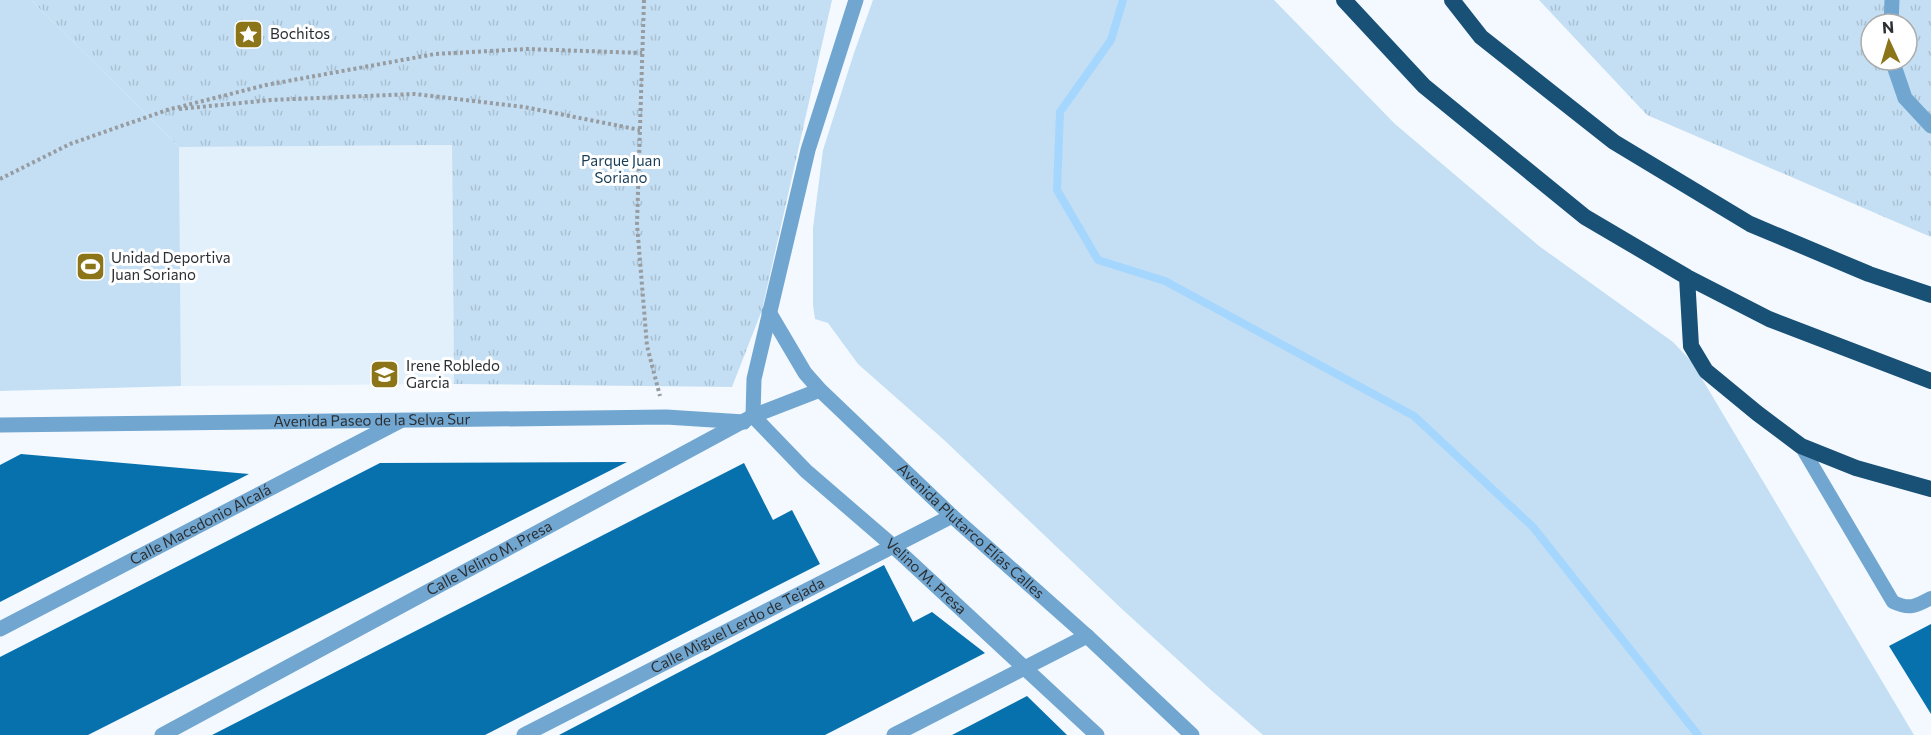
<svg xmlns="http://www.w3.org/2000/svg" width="1931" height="735" font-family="Commissioner,sans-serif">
  <defs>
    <pattern id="park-tufts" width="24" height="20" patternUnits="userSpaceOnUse" patternTransform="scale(1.5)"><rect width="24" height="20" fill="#c4dff4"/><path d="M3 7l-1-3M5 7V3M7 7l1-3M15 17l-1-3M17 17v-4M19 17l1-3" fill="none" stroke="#a9c0d2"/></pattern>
  </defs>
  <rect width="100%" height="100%" fill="#f3f9ff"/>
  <path fill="#e2f0fc" d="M 452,145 L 454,384 L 181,386 L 179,147 Z"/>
  <path fill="#c4dff4" d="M 0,0 L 31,0 L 179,147 L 181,386 L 0,391 Z
    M 873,0 L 1274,0 L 1395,124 L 1539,246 L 1673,342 L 1692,362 L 1914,735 L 1263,735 L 1211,690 L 1123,610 L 943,439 L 858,364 L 828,323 L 815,319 L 813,305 L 813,228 L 823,150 L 854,53 Z"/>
  <path fill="url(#park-tufts)" fill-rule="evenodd" d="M 31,0 L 832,0 L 762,310 L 732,387 L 454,384 L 452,145 L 179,147 Z
    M 1539,0 L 1931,0 L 1931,237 L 1647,115 ZM 1871,24 L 1907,24 L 1907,60 L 1871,60 Z"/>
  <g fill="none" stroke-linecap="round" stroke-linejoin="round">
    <path stroke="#a5d6fd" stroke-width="8" d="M 1123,0 L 1111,40 L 1060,112 L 1057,190 L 1098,260 L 1165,281 L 1414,416 L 1533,527 L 1698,735"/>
  </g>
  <path fill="#0671ad" d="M 21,454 L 249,474 L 0,602 L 0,465 Z
    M 627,462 L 88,735 L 0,735 L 0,657 L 380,463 Z
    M 744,463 L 773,520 L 792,510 L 820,564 L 485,735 L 212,735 Z
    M 884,565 L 913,622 L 932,612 L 985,653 L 825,735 L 559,735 Z
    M 1931,624 L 1931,714 L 1889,646 Z
    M 1027,696 L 1067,735 L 952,735 Z"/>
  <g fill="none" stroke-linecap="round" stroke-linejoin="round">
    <path stroke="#979ca1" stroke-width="4" stroke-dasharray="3 3" stroke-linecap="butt" d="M 644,0 L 637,224 L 647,346 L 660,396
      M 179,109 L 271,100 L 415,94 L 524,107 L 640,130
      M 0,179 L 70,144 L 167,110 L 266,85 L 435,54 L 527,49 L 642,53"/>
    <path stroke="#71a6d0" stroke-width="14" d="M 1801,446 L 1893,602 C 1910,610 1916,606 1931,598"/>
    <g stroke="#71a6d0" stroke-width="15">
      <path d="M 1891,24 L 1892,0"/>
      <path d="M 1892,60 L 1905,98 L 1931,126"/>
      <path id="s1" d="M 753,416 L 806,471 L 893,546 L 1097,735"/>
      <path id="s2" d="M 0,425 L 666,417 L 744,422"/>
      <path id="s3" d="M 0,629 L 400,421"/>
      <path id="s4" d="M 524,735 L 952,516"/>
      <path d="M 894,735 L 1087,636"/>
    </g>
    <g stroke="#71a6d0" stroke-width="15">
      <path id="s5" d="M 769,312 L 805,373 L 820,390 L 952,516 L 1087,636 L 1192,735"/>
      <path d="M 753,416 L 754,379 L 808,150 L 856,0"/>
      <path id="s6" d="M 162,735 L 753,416 L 820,390"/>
    </g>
    <path stroke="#185076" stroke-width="16" d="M 1344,0 L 1424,86 L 1585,217 L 1687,277 L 1769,319 L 1931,381
      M 1452,0 L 1481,37 L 1614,142 L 1750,224 L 1869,274 L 1931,295
      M 1687,277 L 1691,346 L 1706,371 L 1757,413 L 1801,446 L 1856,468 L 1931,489"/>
  </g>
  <defs>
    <symbol id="sight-square" viewBox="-11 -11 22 22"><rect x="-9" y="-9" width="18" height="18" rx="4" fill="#8c7418" stroke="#fff"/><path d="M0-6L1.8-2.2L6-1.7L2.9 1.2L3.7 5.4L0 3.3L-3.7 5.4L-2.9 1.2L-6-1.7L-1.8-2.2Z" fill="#fff"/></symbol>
    <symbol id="stadium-square" viewBox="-11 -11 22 22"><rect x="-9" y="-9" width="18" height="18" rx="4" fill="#8c7418" stroke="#fff"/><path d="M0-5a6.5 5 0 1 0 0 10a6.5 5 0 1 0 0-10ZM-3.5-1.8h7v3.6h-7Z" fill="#fff"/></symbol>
    <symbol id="school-square" viewBox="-11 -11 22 22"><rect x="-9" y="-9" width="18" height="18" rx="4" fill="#8c7418" stroke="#fff"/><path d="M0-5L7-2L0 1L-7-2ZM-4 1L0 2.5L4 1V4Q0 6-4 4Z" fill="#fff"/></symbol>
  </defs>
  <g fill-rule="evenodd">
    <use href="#sight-square" x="232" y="18" width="33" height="33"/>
    <use href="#stadium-square" x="74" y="250" width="33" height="33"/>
    <use href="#school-square" x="368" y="358" width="33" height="33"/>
  </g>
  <g text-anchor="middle" stroke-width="6" stroke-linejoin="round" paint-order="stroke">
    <g font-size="15" fill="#2b2f33" stroke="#fff" text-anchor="start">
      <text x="270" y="39">Bochitos</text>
      <text x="111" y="263">Unidad Deportiva<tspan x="111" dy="17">Juan Soriano</tspan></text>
      <text x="406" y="371">Irene Robledo<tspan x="406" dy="17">Garcia</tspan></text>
    </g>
    <g font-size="15" fill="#183c56" stroke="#fff">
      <text x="621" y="166">Parque Juan<tspan x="621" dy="17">Soriano</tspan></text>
    </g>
    <g font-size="15" fill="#2b2f33" stroke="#fff">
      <text dy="5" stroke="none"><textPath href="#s2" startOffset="372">Avenida Paseo de la Selva Sur</textPath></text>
      <text dy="5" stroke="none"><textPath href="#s3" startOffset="226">Calle Macedonio Alcalá</textPath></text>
      <text dy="5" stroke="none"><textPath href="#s5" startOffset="300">Avenida Plutarco Elías Calles</textPath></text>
      <text dy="5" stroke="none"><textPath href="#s6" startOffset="372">Calle Velino M. Presa</textPath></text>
      <text dy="5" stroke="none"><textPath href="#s1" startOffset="236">Velino M. Presa</textPath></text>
      <text dy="5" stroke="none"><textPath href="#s4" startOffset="240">Calle Miguel Lerdo de Tejada</textPath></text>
    </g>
  </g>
  <g transform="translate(1889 42) rotate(356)"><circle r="28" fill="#ffffff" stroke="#aaacad" stroke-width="1.5"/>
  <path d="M0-4.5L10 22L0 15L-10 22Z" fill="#8c7418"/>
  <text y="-9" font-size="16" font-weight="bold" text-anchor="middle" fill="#2b2f33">N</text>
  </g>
</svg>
